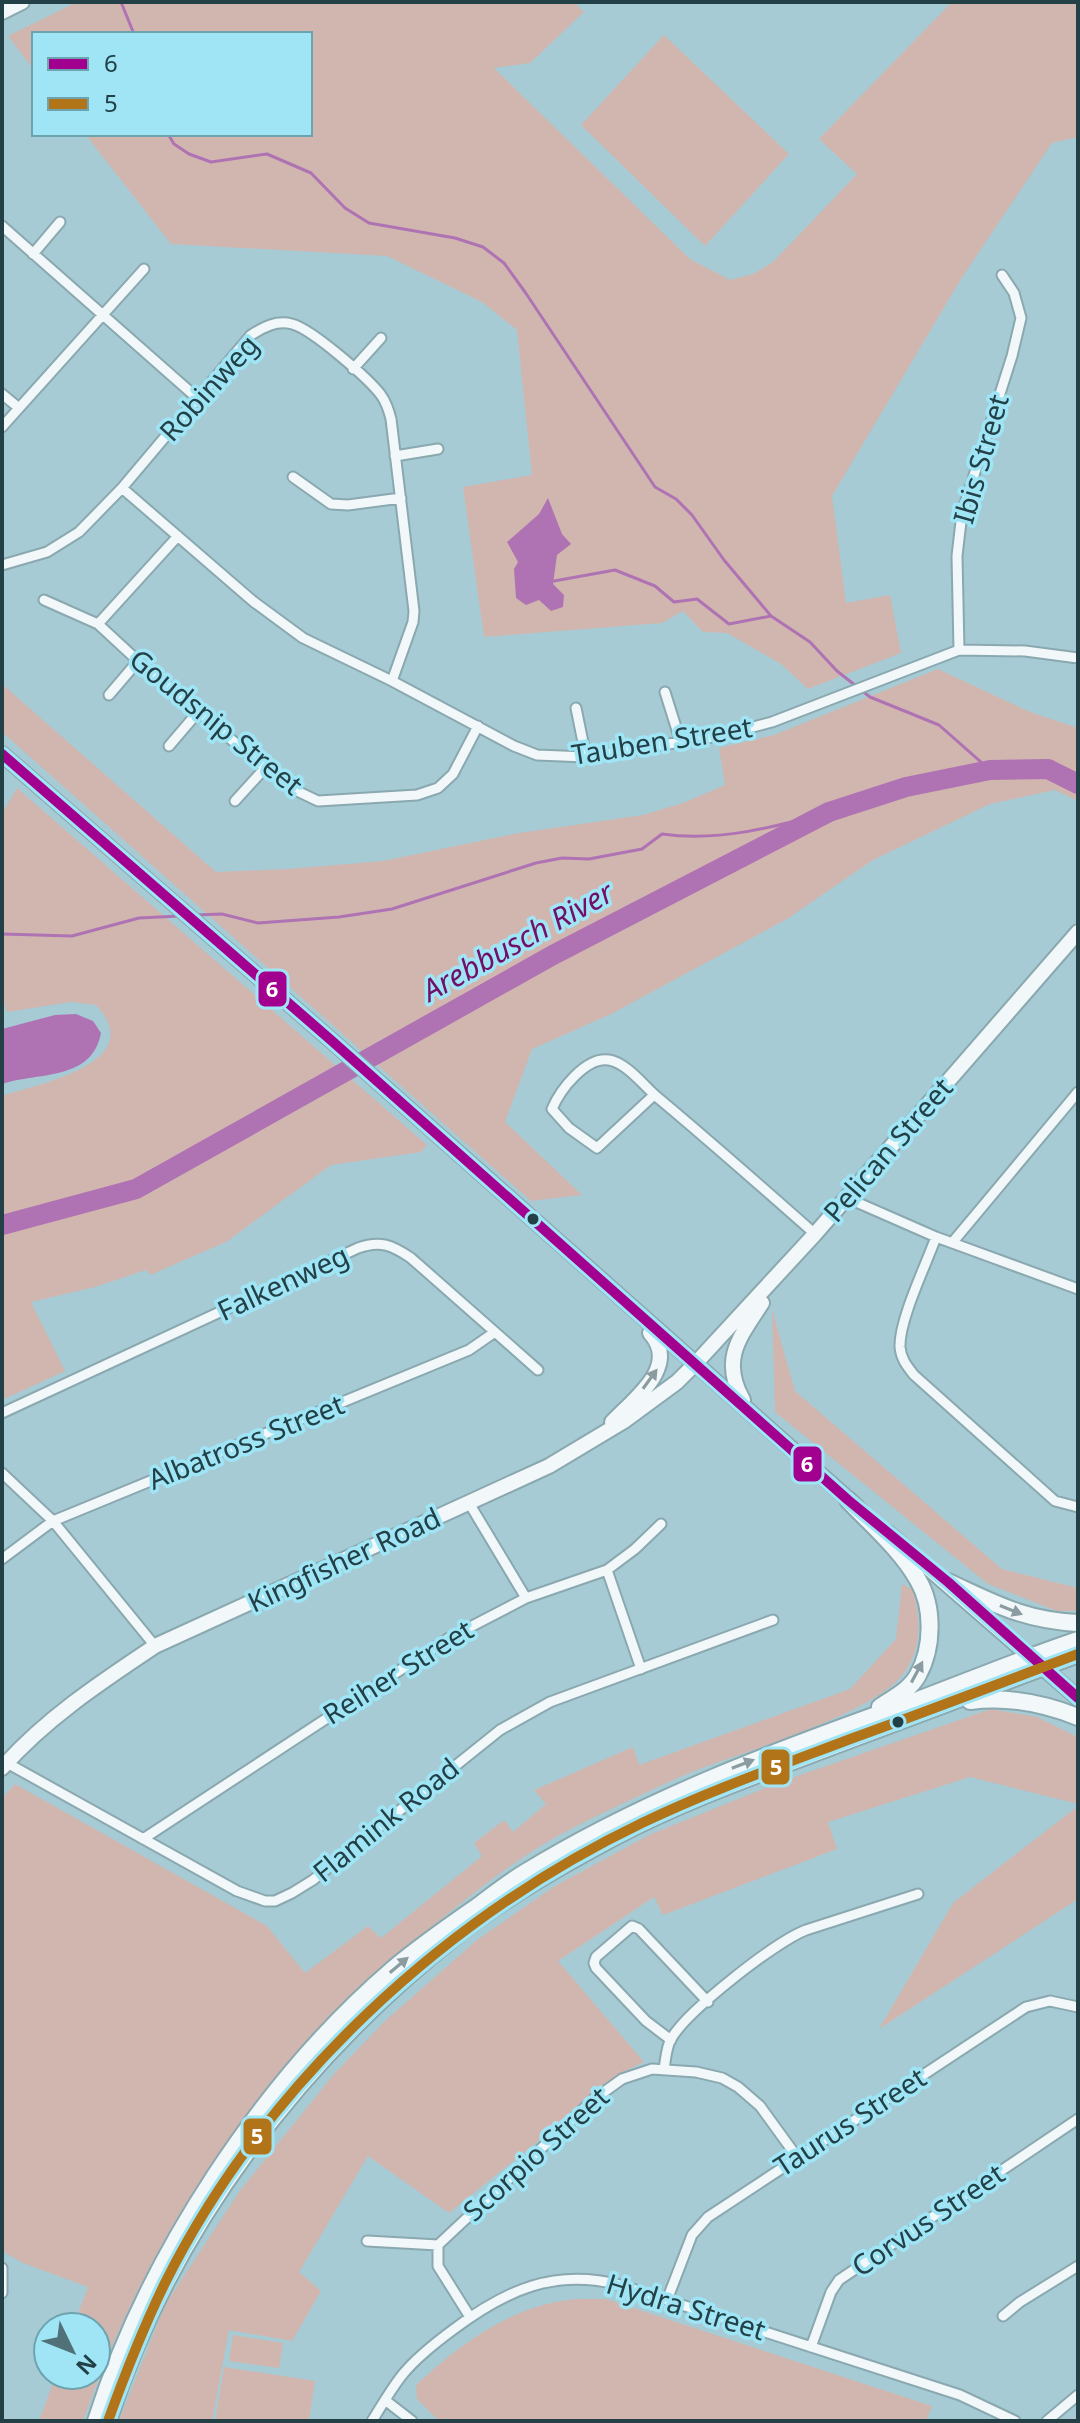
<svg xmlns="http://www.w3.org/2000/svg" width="1080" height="2423" font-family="'Noto Sans',sans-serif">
  <rect width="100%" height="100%" fill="#a6cbd4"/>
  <path fill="#d1b6b0" d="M 77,2 L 574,2 L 584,12 L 530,63 L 494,68 L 690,259 L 730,280 L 753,274 L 773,262 L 857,174 L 819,139 L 952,2 L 1078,2 L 1078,137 L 1052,143 L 961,279 L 832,496 L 846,603 L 890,595 L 901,653 L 808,689 L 781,664 L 727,633 L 703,632 L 683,611 L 662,623 L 484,637 L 463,487 L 532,475 L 517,330 L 482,302 L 387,256 L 171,244 L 85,134 L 310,134 L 310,34 L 34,34 L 34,70 L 8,36 Z
    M 664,35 L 789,154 L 705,246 L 581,125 Z
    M 938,669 L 1030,712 L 1078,728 L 1078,801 L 1055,790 L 990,804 L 873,860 L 787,919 L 611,1014 L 532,1049 L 505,1122 L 582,1195 L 531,1201 L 2,732 L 2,684 L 216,872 L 287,869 L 383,861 L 519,833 L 643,815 L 683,803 L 725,785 L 719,748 L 774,735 Z
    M 17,788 L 427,1145 L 421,1152 L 331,1165 L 226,1242 L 150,1275 L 146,1270 L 95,1287 L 31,1302 L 65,1371 L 2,1400 L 2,1096 C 38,1084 150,1063 96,1005 L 71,1002 L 7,1012 L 2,996 L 2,814 Z
    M 772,1309 L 795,1391 L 1002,1569 L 1078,1588 L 1078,1611 L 1057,1611 L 988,1584 L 775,1412 Z
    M 902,1584 L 913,1590 C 920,1619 923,1647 904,1673 C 873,1716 733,1754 680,1777 C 639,1796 596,1815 556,1837 C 513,1861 473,1894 435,1924 C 269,2058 153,2220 83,2421 L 39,2421 L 56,2375 L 96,2375 L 96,2327 L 73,2327 L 88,2287 L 23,2263 L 2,2251 L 2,1798 L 15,1784 L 267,1926 L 305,1973 L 368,1926 L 381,1938 L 482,1856 L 474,1843 L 504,1820 L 513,1832 L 546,1804 L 534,1790 L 633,1747 L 639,1765 L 850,1689 L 896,1639 Z
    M 991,1709 L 1037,1717 L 1078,1737 L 1078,1804 L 970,1777 L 828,1822 L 837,1849 L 663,1915 L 654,1897 L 558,1961 L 644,2062 L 623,2072 L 449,2213 L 368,2156 L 299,2272 L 321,2291 L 292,2341 L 229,2330 L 212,2421 L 119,2421 L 165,2305 L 239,2192 L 334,2074 L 385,2021 L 477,1940 L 555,1886 L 649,1835 L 780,1782 Z
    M 1078,1806 L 1078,1899 L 879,2029 L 953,1903 Z
    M 578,2299 L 606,2299 L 932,2406 L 926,2421 L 439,2421 L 417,2399 L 416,2385 C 460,2343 516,2303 578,2299 Z
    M 233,2335 L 283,2343 L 279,2368 L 229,2361 Z
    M 224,2367 L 315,2381 L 309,2421 L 215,2421 Z"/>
  <path fill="#af73b3" d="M 548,498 L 562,534 L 571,544 L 557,555 L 553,584 L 564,595 L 563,607 L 551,611 L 539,600 L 526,605 L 516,598 L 514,569 L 518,562 L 507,542 L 539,514 Z
    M 76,1014 L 93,1021 L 101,1033 C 92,1081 39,1072 2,1084 L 2,1029 L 55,1015 Z"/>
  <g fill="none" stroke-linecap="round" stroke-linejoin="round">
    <path stroke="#af73b3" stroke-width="3" d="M 121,2 L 134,34
      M 168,134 L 174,144 L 189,154 L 211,162 L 267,154 L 311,173 L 345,208 L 369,223 L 455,238 L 483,247 L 504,263 L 525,292 L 655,487 L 676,499 L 692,515 L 724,560 L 771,616 L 810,642 L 837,671 L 870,697 L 939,725 L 990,770
      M 554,581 L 615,570 L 655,586 L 674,602 L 697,599 L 729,624 L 771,616
      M 195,915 L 222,914 L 258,923 L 339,917 L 392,909 L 536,863 L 562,858 L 589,859 L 642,849 L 662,834 C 719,842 775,827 829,812
      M 2,934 L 72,936 L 139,918 L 180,916"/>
    <path stroke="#af73b3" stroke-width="20" d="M 2,1225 L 136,1189 L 553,955 L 829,812 L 906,787 L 990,770 L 1048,769 L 1078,784"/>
    <defs>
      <path id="street" d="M 2,226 L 196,397
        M 33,254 L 60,222
        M 353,369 L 381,338
        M 2,394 L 19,408
        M 2,427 L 144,269
        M 395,456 L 438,449
        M 293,477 L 331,504 L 348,505 L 401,498
        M 122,488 L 254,602 L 303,638 L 392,681 L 514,746 L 537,755 L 586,757 L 719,736 L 772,722 L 959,650 L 1025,651 L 1078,658
        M 2,565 L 47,552 L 79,532 L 122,488 L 251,335 C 264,327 276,320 292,324 C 312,329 369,379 381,395 C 386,402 389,411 391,419 L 414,611 L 413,622 L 392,681
        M 44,600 L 98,624 L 138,661 L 265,768 L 297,791 L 318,801 L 417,795 L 438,788 L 453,774 L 478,726
        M 98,624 L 178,536
        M 959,650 L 957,556 L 962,513 L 1012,356 L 1021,318 L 1014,293 L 1002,275
        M 665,692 L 681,743
        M 109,695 L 138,661
        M 576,708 L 586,757
        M 169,746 L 198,712
        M 235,801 L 265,768
        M 654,1095 L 597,1148 L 569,1128 L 552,1109 C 560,1090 586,1056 609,1060 C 627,1063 644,1086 657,1097 C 711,1142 763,1188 815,1234
        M 847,1198 L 936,1237 L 1078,1289
        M 936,1237 C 926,1265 899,1320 900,1347 C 901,1359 907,1366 914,1375 L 1055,1501 L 1078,1507
        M 952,1243 L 1078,1092
        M 2,1413 L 358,1248 C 380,1240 392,1245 411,1258 L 538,1370
        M 2,1473 L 53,1521 L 155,1646
        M 469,1503 L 526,1598
        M 2,1559 L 53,1521 L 469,1350 L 495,1332
        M 607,1570 L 641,1669
        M 7,1763 L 237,1891 L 265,1901 L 275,1901 L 292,1893 L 313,1880 L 500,1730 L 550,1702 L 773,1620
        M 143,1839 L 449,1638 L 526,1598 L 607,1570 L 635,1549 L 661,1524
        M 671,2040 L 646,2021 L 596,1968 L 594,1963 L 596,1957 L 632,1926 L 639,1929 L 708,2002
        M 664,2069 C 666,2058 666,2048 671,2039 C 687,2011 775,1942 806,1930 L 918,1894
        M 367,2241 L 438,2245
        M 2,2268 L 2,2293
        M 667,2300 L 692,2235 L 708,2217 L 1026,2007 L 1050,2001 L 1078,2007
        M 1003,2316 L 1020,2302 L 1078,2266
        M 470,2317 L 438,2266 L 438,2245 L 593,2100 L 622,2079 L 652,2069 L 696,2072 L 722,2078 L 738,2087 L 760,2106 L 797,2157
        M 811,2347 L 831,2292 L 839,2280 L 1078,2119
        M 385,2400 L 412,2421
        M 372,2421 C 382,2405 391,2389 403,2374 C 417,2357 435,2343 454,2329 C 506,2290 555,2268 620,2285 L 960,2395 L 1015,2421
        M 1047,2421 L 1078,2395"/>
      <path id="secondary" d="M 2,12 L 22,2
        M 2,754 L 332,1041 L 857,1507
        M 743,1400 C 720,1359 740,1337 762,1303
        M 612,1422 C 635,1398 680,1366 650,1333
        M 888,1533 L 1078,1698
        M 2,1768 C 45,1719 101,1682 155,1646 L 549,1466 L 624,1421 L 677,1382 L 695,1364 L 815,1234 L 1078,932"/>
      <path id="highway" d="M 848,1500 C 872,1525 901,1550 918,1580 C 934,1607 933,1648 918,1675 C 910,1690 893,1698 880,1707
        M 948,1582 C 996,1604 1023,1620 1078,1623
        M 970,1701 C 1008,1696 1043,1703 1078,1717
        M 96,2421 C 148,2257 262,2082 393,1969 C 420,1946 449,1926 478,1906 C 494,1894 509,1882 526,1872 C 649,1797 783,1748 918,1700 C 971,1680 1024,1658 1078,1640
        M 108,2421 C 170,2227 301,2058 459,1933 C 507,1896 560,1866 614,1837 C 686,1799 764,1772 841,1743 C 920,1714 999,1684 1078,1654"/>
    </defs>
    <use href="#street" stroke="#8aa8af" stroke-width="13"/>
    <use href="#secondary" stroke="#8aa8af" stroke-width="18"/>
    <use href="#highway" stroke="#8aa8af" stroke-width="20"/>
    <use href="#street" stroke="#f2f7f9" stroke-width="9"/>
    <use href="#secondary" stroke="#f2f7f9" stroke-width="14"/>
    <use href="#highway" stroke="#f2f7f9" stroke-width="16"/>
    <defs>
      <path id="bus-1" d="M 2,754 L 332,1041 L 848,1500 L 948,1582 L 1078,1698"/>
      <path id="bus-2" d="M 108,2421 C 125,2374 143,2328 165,2283 C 264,2085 444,1918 642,1823 C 711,1790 782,1765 853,1738 C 928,1711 1003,1682 1078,1654"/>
    </defs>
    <use href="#bus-1" stroke="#9fe5f5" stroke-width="16"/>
    <use href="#bus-2" stroke="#9fe5f5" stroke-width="16"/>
    <use href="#bus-1" stroke="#a2008e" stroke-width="10"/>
    <use href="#bus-2" stroke="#b27419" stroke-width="10"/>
  </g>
  <defs><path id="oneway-solid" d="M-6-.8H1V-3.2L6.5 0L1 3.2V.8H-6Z" transform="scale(2)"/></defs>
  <g fill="#8a9ca0">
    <use href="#oneway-solid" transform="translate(650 1379) rotate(-54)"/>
    <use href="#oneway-solid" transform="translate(1011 1610) rotate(22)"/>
    <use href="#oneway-solid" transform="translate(917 1672) rotate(-62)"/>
    <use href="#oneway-solid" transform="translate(743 1764) rotate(-21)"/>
    <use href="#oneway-solid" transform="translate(399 1965) rotate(-40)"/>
  </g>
  <g fill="#234047" stroke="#9fe5f5" stroke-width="3">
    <circle cx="533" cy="1219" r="7"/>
    <circle cx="898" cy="1722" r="7"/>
  </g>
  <g text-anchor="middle" stroke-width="7" stroke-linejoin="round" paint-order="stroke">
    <g font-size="28" fill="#234047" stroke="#9fe5f5">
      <text transform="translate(209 388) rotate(-48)" y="10">Robinweg</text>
      <text transform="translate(981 459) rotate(-74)" y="10">Ibis Street</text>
      <text transform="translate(216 722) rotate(39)" y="10">Goudsnip Street</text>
      <text transform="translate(662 741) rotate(-9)" y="10">Tauben Street</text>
      <text transform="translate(888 1150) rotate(-49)" y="10">Pelican Street</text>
      <text transform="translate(283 1283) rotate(-25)" y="10">Falkenweg</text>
      <text transform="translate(246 1442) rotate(-22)" y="10">Albatross Street</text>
      <text transform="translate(344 1560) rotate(-25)" y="10">Kingfisher Road</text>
      <text transform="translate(398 1672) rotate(-32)" y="10">Reiher Street</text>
      <text transform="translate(386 1820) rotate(-39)" y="10">Flamink Road</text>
      <text transform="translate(850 2122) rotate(-33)" y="10">Taurus Street</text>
      <text transform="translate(536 2154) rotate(-42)" y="10">Scorpio Street</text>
      <text transform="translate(928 2220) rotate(-34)" y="10">Corvus Street</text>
      <text transform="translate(686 2307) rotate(17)" y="10">Hydra Street</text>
    </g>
    <g font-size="30" font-style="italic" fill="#720f67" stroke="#9fe5f5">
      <text transform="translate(518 942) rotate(-29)" y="10">Arebbusch River</text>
    </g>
  </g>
  <g stroke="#9fe5f5" stroke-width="3">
    <rect x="257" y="970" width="31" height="38" rx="8" fill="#a2008e"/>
    <rect x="792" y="1445" width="31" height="38" rx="8" fill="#a2008e"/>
    <rect x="760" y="1748" width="31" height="38" rx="8" fill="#b27419"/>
    <rect x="242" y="2117" width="31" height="39" rx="8" fill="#b27419"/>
  </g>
  <g font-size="22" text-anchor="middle" font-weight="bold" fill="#fff">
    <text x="272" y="997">6</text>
    <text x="807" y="1472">6</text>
    <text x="776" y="1775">5</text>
    <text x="257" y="2144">5</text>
  </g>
  <rect width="1080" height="2423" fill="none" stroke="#234047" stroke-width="8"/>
  <rect x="32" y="32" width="280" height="104" fill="#9fe5f5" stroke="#6da3af" stroke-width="2"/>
  <rect x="48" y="58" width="40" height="12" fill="#a2008e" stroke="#6da3af" stroke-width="2"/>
  <text x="104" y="72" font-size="24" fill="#234047">6</text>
  <rect x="48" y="98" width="40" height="12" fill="#b27419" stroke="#6da3af" stroke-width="2"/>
  <text x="104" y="112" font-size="24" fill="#234047">5</text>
  <g transform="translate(72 2351) rotate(133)"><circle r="38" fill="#9fe5f5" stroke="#6da3af" stroke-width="2"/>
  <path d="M0-6L14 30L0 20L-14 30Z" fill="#517178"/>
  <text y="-12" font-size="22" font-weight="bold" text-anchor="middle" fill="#234047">N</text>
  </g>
</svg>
